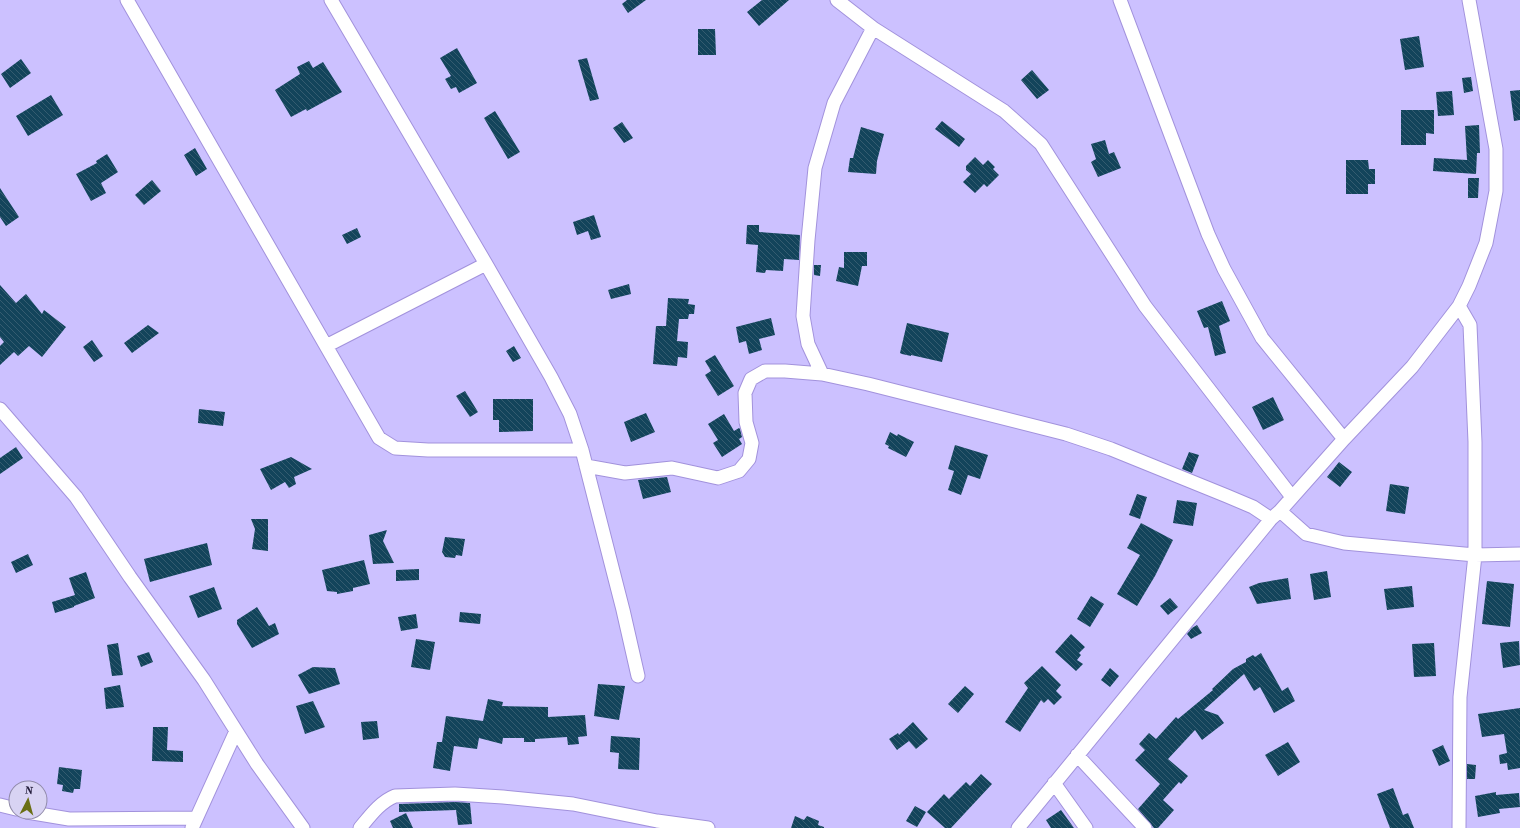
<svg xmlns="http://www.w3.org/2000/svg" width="1520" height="828" font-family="'Source Serif 4',serif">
  <defs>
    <pattern id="building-back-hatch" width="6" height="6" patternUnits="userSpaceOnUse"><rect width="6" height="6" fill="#13445b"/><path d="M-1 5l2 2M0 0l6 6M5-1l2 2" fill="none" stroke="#355c70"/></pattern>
  </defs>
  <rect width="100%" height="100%" fill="#ccc1ff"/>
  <path fill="url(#building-back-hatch)" d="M 627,0 L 646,0 L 628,13 L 622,4 Z
    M 762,0 L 789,0 L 759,26 L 747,12 Z
    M 698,29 L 715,29 L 716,55 L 698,55 Z
    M 1419,36 L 1424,67 L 1405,70 L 1400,39 Z
    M 457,48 L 477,83 L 459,93 L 456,87 L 451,89 L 445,79 L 451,76 L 440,58 Z
    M 587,58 L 599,99 L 590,101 L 578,60 Z
    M 21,59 L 31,73 L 10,88 L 1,74 Z
    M 309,61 L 313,68 L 323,62 L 342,92 L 307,111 L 306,109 L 291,117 L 275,90 L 300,74 L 297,67 Z
    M 1032,70 L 1049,90 L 1037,99 L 1021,80 Z
    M 1471,77 L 1473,91 L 1464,93 L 1462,78 Z
    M 1520,90 L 1520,120 L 1514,121 L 1510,91 Z
    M 1452,91 L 1454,115 L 1438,116 L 1436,92 Z
    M 51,95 L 63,115 L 28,136 L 16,116 Z
    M 1401,110 L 1434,110 L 1434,134 L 1426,133 L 1426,145 L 1401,145 Z
    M 495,111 L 520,152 L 508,159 L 484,118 Z
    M 942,121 L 965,139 L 959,147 L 935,129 Z
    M 622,122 L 633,138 L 624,143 L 613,128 Z
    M 1479,125 L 1480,153 L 1477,153 L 1476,174 L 1433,171 L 1434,158 L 1467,160 L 1465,126 Z
    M 861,127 L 884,134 L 877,161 L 876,174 L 848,172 L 850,158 L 853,158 Z
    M 1105,140 L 1109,154 L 1114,152 L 1121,168 L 1098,177 L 1091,162 L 1096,159 L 1091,144 Z
    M 195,148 L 207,169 L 196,176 L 184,155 Z
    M 107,154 L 118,172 L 101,183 L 106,193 L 91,201 L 76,174 L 97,163 L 96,161 Z
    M 975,157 L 983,165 L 988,160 L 995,167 L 993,169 L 999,175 L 987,187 L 984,184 L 975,193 L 963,182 L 971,174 L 966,170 L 966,166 Z
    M 1346,160 L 1368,160 L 1369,169 L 1375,169 L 1375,184 L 1368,184 L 1368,194 L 1346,194 Z
    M 1468,178 L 1479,178 L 1478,198 L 1468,198 Z
    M 152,180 L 161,191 L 144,205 L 135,195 Z
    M 0,188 L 19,217 L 6,226 L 0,217 Z
    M 594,215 L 601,237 L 591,240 L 588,231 L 577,235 L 573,222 Z
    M 747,225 L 759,225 L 759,232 L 800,235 L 799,260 L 784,259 L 783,271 L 766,270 L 765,273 L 756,272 L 758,245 L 746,244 Z
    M 357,228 L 361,237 L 347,244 L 342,235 Z
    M 844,252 L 867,252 L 867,266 L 862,266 L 858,286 L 836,281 L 839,267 L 844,268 Z
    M 814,265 L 821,265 L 820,276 L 814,275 Z
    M 629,284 L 631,294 L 611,299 L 608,290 Z
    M 0,285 L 16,303 L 26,294 L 42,314 L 44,310 L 66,327 L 42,357 L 29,346 L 18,356 L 14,352 L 0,365 L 0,346 L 4,342 L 0,337 Z
    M 668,298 L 689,299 L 688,304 L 695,305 L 694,314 L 689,314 L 688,319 L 679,319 L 677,341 L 688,342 L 687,358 L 678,357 L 677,366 L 653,364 L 656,326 L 666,326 Z
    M 1222,301 L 1230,321 L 1219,326 L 1226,353 L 1215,356 L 1208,327 L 1204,328 L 1197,311 Z
    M 771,318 L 775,335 L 759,339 L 762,350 L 749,354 L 746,341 L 739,343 L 736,327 Z
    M 907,323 L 949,333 L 942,362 L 911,355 L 911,356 L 902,354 L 900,353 Z
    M 148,325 L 159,333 L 132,353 L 124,343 Z
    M 92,340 L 103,356 L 94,362 L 83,347 Z
    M 514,346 L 521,358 L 513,362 L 506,351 Z
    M 715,355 L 734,386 L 718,396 L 705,375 L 711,371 L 705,361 Z
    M 465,391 L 478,412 L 470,417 L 456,396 Z
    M 1273,397 L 1284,420 L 1263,430 L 1252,407 Z
    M 493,399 L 533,399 L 533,431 L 499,432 L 499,420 L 493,420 Z
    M 199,409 L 225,412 L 223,426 L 198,423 Z
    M 646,413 L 655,432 L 631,442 L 624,422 Z
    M 724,414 L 734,431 L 739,428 L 740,429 L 742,437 L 739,439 L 742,444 L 722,457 L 713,443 L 718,440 L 708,424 Z
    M 890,432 L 897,436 L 898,434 L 914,442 L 906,457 L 888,448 L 889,446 L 885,444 Z
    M 955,445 L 988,455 L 980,479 L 968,475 L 961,495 L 948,490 L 954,471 L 948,469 Z
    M 16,447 L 23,458 L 0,474 L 0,458 Z
    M 1189,452 L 1199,455 L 1192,473 L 1182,469 Z
    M 291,457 L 312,469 L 294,477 L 296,484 L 289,488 L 285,482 L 271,490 L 260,469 Z
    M 1339,462 L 1352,472 L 1340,487 L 1327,477 Z
    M 667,477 L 671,492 L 643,499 L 638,480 Z
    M 1390,484 L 1409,487 L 1405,514 L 1386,511 Z
    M 1137,494 L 1147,497 L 1140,519 L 1129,515 Z
    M 1177,500 L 1197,503 L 1193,526 L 1173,523 Z
    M 251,519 L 268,519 L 268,551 L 252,549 L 255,529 Z
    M 1141,523 L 1173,540 L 1155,576 L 1137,606 L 1117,594 L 1140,555 L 1127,548 Z
    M 387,530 L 383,541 L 394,563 L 373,564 L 369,535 Z
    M 445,537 L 465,539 L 462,556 L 456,555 L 455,558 L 445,557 L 442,552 Z
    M 207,543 L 212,565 L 150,582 L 144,559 Z
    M 28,554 L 33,565 L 16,573 L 11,562 Z
    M 364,560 L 370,584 L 353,588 L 353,591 L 337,594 L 337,592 L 327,591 L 322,570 Z
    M 419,569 L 419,580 L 396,581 L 396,570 Z
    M 1327,571 L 1331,597 L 1314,600 L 1310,574 Z
    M 86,572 L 95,598 L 74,606 L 74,607 L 55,613 L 52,602 L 75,595 L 69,578 Z
    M 1288,578 L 1291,599 L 1257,604 L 1249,587 L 1259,583 Z
    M 1487,581 L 1514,584 L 1510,627 L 1482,624 Z
    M 1412,586 L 1414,607 L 1387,610 L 1384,589 Z
    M 214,587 L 222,609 L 198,618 L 189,596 Z
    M 1091,596 L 1104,604 L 1090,627 L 1077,619 Z
    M 1170,598 L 1178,607 L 1168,615 L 1160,606 Z
    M 257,607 L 269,626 L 275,623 L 279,634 L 252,648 L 237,624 L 237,620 Z
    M 460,612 L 481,614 L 480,624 L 459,622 Z
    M 416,614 L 418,628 L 401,631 L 398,617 Z
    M 1197,625 L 1202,633 L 1191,639 L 1187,634 L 1192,628 Z
    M 1071,634 L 1085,647 L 1079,653 L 1081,655 L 1077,660 L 1083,664 L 1076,671 L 1055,652 Z
    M 416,639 L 435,642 L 430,670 L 411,667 Z
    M 1519,641 L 1520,665 L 1503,668 L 1500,643 Z
    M 118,643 L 123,675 L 112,676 L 107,645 Z
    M 1434,643 L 1436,676 L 1414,677 L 1412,644 Z
    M 149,652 L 153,662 L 141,667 L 137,656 Z
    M 1261,653 L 1282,691 L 1288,687 L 1295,701 L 1274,713 L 1260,687 L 1254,691 L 1244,674 L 1204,710 L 1218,715 L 1224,723 L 1202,740 L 1195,730 L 1168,759 L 1188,776 L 1181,784 L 1179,782 L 1163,800 L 1174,810 L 1158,828 L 1154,828 L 1138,809 L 1160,784 L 1135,760 L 1145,750 L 1139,744 L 1149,733 L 1156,739 L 1176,717 L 1178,719 L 1213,690 L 1212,689 L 1233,669 L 1246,662 L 1246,659 L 1253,655 L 1255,657 Z
    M 1042,666 L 1061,685 L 1056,691 L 1062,697 L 1054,705 L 1048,699 L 1044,703 L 1041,700 L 1020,732 L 1005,722 L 1028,688 L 1024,683 Z
    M 313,667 L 335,668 L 340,684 L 309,694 L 298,675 Z
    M 1110,668 L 1119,676 L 1110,687 L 1101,680 Z
    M 598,684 L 625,686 L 619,720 L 594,716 Z
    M 120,685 L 124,707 L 106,709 L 104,688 Z
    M 965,686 L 974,694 L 958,713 L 948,704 Z
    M 488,699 L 503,702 L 502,706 L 548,707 L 548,717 L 585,715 L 587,736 L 578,737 L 579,744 L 568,745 L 567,737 L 535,739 L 535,742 L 524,742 L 524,738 L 503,738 L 502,744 L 479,738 L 477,749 L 454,746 L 450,771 L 433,768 L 437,742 L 442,742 L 446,716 L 483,721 Z
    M 313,701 L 325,727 L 305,734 L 296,706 Z
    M 1520,708 L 1520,768 L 1508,770 L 1507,763 L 1500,764 L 1499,755 L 1507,753 L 1504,734 L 1482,737 L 1478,714 Z
    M 377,721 L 379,738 L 363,740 L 361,722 Z
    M 913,722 L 928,739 L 916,749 L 909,741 L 897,750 L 889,739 L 898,733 L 899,735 Z
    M 153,727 L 168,727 L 167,750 L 183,751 L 183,762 L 152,761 Z
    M 611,736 L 640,738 L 639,770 L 618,769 L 619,753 L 610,752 Z
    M 1288,742 L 1300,762 L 1278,776 L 1265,755 Z
    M 1443,745 L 1450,761 L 1439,766 L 1432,750 Z
    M 1467,764 L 1476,765 L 1475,779 L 1467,779 Z
    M 59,767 L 82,770 L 80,789 L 74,789 L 73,793 L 62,791 L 63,785 L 57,784 Z
    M 981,774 L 992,784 L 951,828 L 945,828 L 927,812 L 944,794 L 949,799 L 966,782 L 970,786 Z
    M 1393,788 L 1403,815 L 1408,813 L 1414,828 L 1390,828 L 1377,794 Z
    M 1496,792 L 1496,795 L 1519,793 L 1520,807 L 1499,809 L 1500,813 L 1478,817 L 1475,796 Z
    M 455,802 L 470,803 L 472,824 L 458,825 L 456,810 L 399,812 L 399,804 Z
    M 915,806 L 926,812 L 917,827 L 906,821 Z
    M 1061,810 L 1074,828 L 1051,828 L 1046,820 Z
    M 406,813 L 413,828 L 393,828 L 390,821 Z
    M 795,816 L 804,820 L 807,816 L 819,821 L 818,825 L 824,827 L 824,828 L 791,828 Z"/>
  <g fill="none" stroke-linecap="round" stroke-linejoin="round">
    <defs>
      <path id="street" d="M 127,0 L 379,438 L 395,448 L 428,450 L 582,450
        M 331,0 L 486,264 L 551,377 L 570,414 L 582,450 L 623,610 L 638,676
        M 837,0 L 873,28 L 1004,111 L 1041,144 L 1145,306 L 1292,497
        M 1120,0 L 1208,234 L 1224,269 L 1262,338 L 1344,439
        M 326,346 L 486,264
        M 822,374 L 808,344 L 803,316 L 808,240 L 815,168 L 834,103 L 873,28
        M 0,409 L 76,497 L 130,577 L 204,680 L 257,764 L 303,828
        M 586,466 L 625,473 L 672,468 L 718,478 L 739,471 L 749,459 L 752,443 L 746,422 L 745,393 L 751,379 L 765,371 L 785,371 L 822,374 L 868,384 L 1066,434 L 1111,449 L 1227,496 L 1253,507 L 1271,519
        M 1280,511 L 1306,534 L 1344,543 L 1475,555 L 1520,554
        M 1077,755 L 1145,828
        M 1054,783 L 1086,828
        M 0,805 L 16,809
        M 27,812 L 69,819 L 195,818
        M 192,828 L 236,731
        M 360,828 C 370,816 380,802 395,796 L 455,794 L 503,797 L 573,804 L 657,821 L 708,828
        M 1018,828 L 1271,519 L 1280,511 L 1344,439 L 1412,367 L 1459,306 L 1469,286 L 1486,243 L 1496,191 L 1496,149 L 1469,0
        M 1459,828 L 1460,697 L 1475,555 L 1475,442 L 1470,325 L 1459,306"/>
    </defs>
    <use href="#street" stroke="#a292dc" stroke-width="15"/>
    <use href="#street" stroke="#fff" stroke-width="13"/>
  </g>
  <g transform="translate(28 800) rotate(6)"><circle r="19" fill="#d8d3f3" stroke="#908aa9"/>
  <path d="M0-3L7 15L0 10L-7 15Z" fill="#6a6f14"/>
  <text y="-6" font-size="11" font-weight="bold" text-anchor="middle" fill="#231d3a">N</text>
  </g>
</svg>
